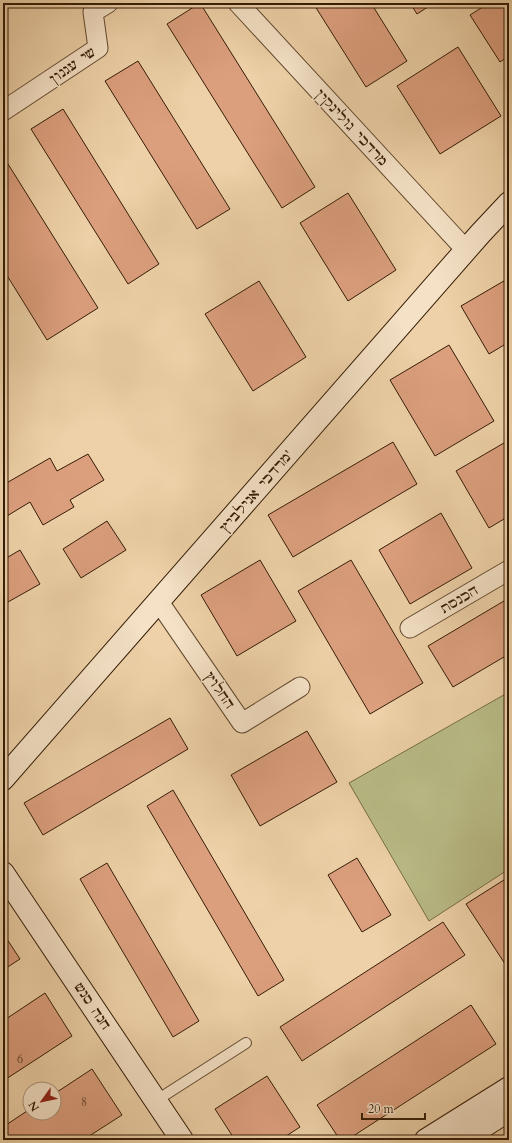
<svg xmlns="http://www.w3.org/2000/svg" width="512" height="1143" font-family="Cardo,'Frank Ruhl Libre',serif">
  <rect width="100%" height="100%" fill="#eed1a8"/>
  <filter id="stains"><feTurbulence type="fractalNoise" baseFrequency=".005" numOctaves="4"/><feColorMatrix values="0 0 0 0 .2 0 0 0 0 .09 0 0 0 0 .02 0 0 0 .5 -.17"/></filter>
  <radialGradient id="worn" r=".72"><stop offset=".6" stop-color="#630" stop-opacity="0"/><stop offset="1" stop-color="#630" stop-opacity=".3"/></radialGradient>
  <path fill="#b9bc87" stroke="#766c46" d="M 509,692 L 509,869 L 429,921 L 349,783 Z"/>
  <path fill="#dc9f7e" stroke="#341c05" d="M 200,3 L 315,187 L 282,208 L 167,24 Z
    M 313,3 L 371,3 L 407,61 L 366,87 Z
    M 410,3 L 434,3 L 417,14 Z
    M 489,3 L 509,3 L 509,56 L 500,62 L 470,15 Z
    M 458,47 L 501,116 L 440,154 L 397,86 Z
    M 138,61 L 230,209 L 197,229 L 105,81 Z
    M 63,109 L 159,264 L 128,284 L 31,129 Z
    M 3,156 L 98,308 L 47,340 L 3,269 Z
    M 348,193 L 396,270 L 348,301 L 300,223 Z
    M 509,278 L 509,342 L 489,354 L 461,306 Z
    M 259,281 L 306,357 L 253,391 L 205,314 Z
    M 449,345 L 494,421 L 435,456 L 390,380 Z
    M 509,440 L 509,516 L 489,528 L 456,471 Z
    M 393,442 L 417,484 L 293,557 L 268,515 Z
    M 88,454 L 104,480 L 70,500 L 74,507 L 43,525 L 30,502 L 7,516 L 3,508 L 3,485 L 50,458 L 57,471 Z
    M 441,513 L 472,568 L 410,604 L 379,550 Z
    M 107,521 L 126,550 L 81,578 L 63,549 Z
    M 20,550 L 40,584 L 8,602 L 3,595 L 3,560 Z
    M 260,560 L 296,621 L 237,656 L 201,595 Z
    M 351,560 L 423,683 L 370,714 L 298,591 Z
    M 509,598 L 509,654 L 453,687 L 428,646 Z
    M 170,718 L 188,749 L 43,835 L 24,803 Z
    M 307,731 L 337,782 L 260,826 L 231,775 Z
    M 173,790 L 284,980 L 258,996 L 147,806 Z
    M 357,858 L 391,915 L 362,932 L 328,875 Z
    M 107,863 L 199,1021 L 173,1037 L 80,879 Z
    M 507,878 L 509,881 L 509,970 L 466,904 Z
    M 443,922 L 465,955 L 302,1061 L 280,1027 Z
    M 3,933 L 20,959 L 3,970 Z
    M 45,993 L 72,1036 L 3,1081 L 3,1021 Z
    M 471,1005 L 496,1044 L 347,1140 L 340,1140 L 317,1105 Z
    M 92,1069 L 122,1115 L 83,1140 L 3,1140 L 3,1127 L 30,1109 L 30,1113 L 54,1113 L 54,1094 Z
    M 267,1076 L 300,1127 L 280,1140 L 235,1140 L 215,1109 Z"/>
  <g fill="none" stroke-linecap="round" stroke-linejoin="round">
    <defs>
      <path id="lane" d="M 157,1100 L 246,1043"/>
      <path id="street" d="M 238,3 L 466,250
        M 3,111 L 98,48 L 93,12 L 108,3
        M 159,602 L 242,723 L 300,687
        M 410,628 L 509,570"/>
      <path id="secondary" d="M 3,779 L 480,234 L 509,203
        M 3,873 L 182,1140
        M 426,1140 L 509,1088
        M 462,1140 L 509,1110"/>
    </defs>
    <use href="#lane" stroke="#62492e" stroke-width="12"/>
    <use href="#street" stroke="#62492e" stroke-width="21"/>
    <use href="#secondary" stroke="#341c05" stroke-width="24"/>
    <use href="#lane" stroke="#f4e1c6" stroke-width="10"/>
    <use href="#street" stroke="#f4e1c6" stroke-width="19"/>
    <use href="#secondary" stroke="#f4e1c6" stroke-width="22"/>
  </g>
  <g text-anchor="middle" stroke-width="3" stroke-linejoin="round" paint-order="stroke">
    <g font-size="12" fill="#5e3d23">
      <text x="20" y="1063">6</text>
      <text x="84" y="1106">8</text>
    </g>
    <g font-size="14" fill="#341c05" stroke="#f4e1c6">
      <text transform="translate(72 65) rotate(-35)" y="5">שי עגנון</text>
      <text transform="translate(352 127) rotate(47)" y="5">מרדכי גולינקין</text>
      <text transform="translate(256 491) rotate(-49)" y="5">מרדכי אנילביץ'</text>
      <text transform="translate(459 599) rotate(-31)" y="5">הכנסת</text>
      <text transform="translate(220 690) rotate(56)" y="5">החלוץ</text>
      <text transform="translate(93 1006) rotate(56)" y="5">חנה סנש</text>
    </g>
  </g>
  <rect width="512" height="1143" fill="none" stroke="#eed1a8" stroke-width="16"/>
  <rect x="4" y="4" width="504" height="1135" fill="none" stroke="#341c05" stroke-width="2"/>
  <rect x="8" y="8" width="496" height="1127" fill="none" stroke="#341c05"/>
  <g transform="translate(42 1101) rotate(237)"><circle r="19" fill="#f4e1c6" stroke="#a79279"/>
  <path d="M0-3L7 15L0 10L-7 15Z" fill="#8f2418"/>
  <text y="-6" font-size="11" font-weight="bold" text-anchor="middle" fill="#341c05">N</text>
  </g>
  <path d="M362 1113v6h63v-6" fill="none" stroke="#341c05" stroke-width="2"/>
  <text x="368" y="1113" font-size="12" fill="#341c05" stroke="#f4e1c6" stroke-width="3" paint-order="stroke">20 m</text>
  <rect width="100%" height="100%" filter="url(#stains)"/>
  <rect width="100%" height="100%" fill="url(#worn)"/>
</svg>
